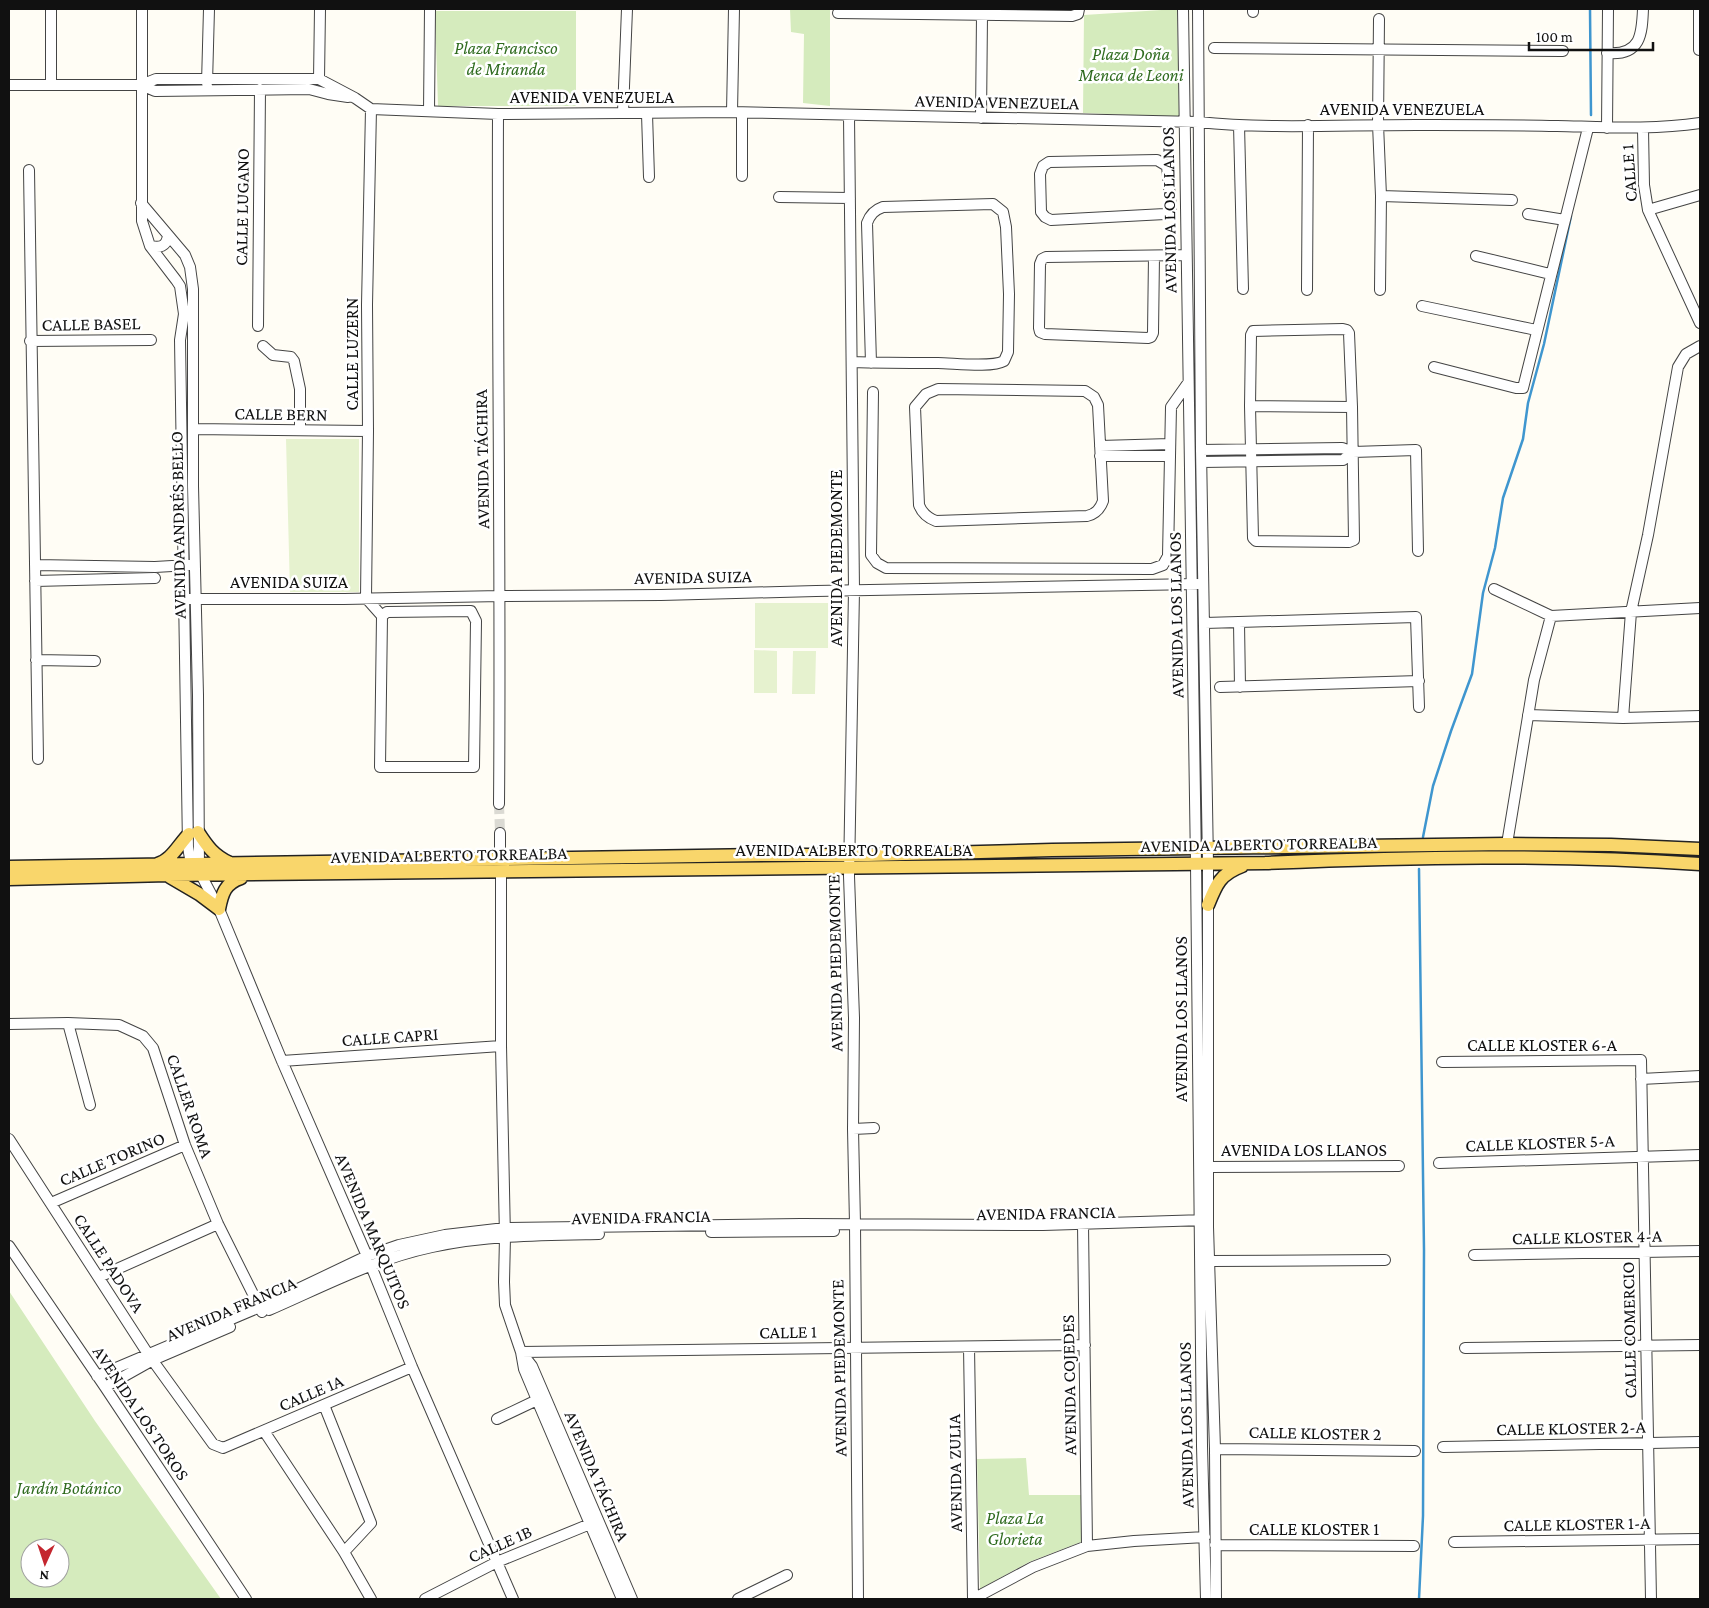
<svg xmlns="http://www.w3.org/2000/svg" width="1709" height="1608" font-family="'Crimson Pro',serif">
  <rect width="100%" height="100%" fill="#fffdf5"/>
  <path fill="#d5ebbd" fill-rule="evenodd" d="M 790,9 L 830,9 L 830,106 L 803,103 L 804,34 L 791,32 Z
    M 1177,9 L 1179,117 L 1083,113 L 1084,15 Z
    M 435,11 L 576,11 L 576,106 L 438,106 Z
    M 9,1291 L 95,1421 L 221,1599 L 9,1599 ZM 30,1548 L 60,1548 L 60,1578 L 30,1578 Z
    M 1026,1458 L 1029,1495 L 1081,1495 L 1081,1542 L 1029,1562 L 980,1589 L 977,1459 Z"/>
  <path fill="#e6f2cf" d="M 286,439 L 359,439 L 359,592 L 290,592 Z
    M 755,603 L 828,603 L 828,648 L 755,648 Z
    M 754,650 L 777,651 L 777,693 L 754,693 Z
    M 793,651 L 816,651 L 815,694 L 792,694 Z"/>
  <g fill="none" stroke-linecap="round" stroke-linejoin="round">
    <path stroke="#3f96cf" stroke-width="2.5" d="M 1590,9 L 1591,115
      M 1423,837 L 1433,786 L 1451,731 L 1472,674 L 1483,593 L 1495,548 L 1503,498 L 1523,439 L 1528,403 L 1544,344 L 1571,216
      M 1419,869 L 1424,1250 L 1423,1516 L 1419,1599"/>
    <path stroke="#dbdad3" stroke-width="10" stroke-dasharray="10 5" stroke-linecap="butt" d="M 499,804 L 500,833"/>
    <defs>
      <path id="minor" d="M 142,9 L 142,221 L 150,246 L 176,280 L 180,286 L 184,314 L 180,340 L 188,847 L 192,870
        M 1183,9 L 1196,864 L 1202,1446 L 1206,1599
        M 1198,9 L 1201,450 L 1208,863 L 1208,1227 L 1215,1449 L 1216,1599
        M 1253,9 L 1253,12
        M 838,13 L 1072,16 L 1078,14 L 1079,9
        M 1379,19 L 1378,124 L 1381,196 L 1380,290
        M 1214,48 L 1563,51
        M 1699,50 L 1699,9
        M 1607,53 C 1641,56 1642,34 1643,9
        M 319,79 L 320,9
        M 207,83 L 209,9
        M 9,85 L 141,85 L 156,79 L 319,79 L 355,98 L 371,109 L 498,114 L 732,112 L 1198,122 C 1275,130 1355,124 1432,125 C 1474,125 1515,125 1557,126 C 1605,127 1652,130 1700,123
        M 51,85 L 51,9
        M 141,85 L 155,91 L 309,89 L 328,94 L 348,97
        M 371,109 L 367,305 L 368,431 L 366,598 L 382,616 L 380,767 L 474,767 L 476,621 L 471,611 L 387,612 L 382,616
        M 429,111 L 430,9
        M 623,112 L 627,9
        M 732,112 L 734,9
        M 742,113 L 742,176
        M 498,114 C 497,344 501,574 499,804
        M 647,114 L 649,177
        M 849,116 L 854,590 L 849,876 L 854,1018 L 853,1129 L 855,1224 L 858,1599
        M 981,118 L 982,15
        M 1239,125 L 1243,289
        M 1607,128 L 1608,9
        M 1643,129 L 1644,185 L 1648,210 L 1700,323
        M 1157,160 L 1167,166 L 1171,208 L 1165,214 L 1051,220 L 1045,217 L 1041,212 L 1040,174 L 1043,166 L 1049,162 Z
        M 29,170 L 38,759
        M 1381,196 L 1512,200
        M 779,197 L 850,198
        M 141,203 L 185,255 L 190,267 L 193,289 L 193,486 L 198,695 L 199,871 L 219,909 L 282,1061 L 367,1256 L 412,1367 L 513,1599
        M 1648,210 L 1700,195
        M 1528,214 L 1565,220
        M 150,246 C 160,248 166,247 168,236
        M 1154,256 L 1153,333 L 1151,337 L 1148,338 L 1045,334 L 1040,332 L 1039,328 L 1040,264 L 1042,259 L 1046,257 L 1186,255
        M 1476,256 L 1550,274
        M 1307,290 L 1308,125
        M 1422,306 L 1536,330
        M 258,326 L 260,89
        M 1343,329 L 1347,330 L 1349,333 L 1352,407 L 1354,540 L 1349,542 L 1256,541 L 1253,538 L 1250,406 L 1251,335 L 1253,331 Z
        M 30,341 L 151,340
        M 263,346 L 273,355 L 291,357 L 294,361 L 300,389 L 300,430
        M 852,362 C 881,363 909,363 938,363 C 953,363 992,368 1004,361 L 1008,352 L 1009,294 L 1006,227 L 1003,212 L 993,204 L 883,207 C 874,210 870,215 867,223 L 871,363
        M 1434,367 L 1516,388 L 1523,388 L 1588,128
        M 938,389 L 1085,391 L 1094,397 L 1098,405 L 1103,501 C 1100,509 1096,514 1087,516 L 936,521 C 928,518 922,513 919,505 L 915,407 L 926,394 Z
        M 873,392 L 871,555 L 877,563 L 886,568 L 1152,569 L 1163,565 L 1168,556 L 1171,407 L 1188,383
        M 1250,406 L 1352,407
        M 193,429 L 368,431
        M 1100,446 L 1170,444
        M 1201,450 L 1342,448 L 1353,452 L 1416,450 L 1418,551
        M 1100,456 L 1170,456
        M 1202,462 L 1343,460 L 1353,452
        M 35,565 L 155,567 L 189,565
        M 35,581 L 155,578
        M 1494,589 L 1551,616 L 1700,608
        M 184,599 L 344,599 L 501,596 L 661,595 L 816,591 L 1197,584
        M 1205,623 L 1416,617 L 1419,707
        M 1239,623 L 1240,687
        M 36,660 L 95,661
        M 1220,687 L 1419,681
        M 1528,715 L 1623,718 L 1700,716
        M 1623,718 L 1631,612 L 1648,535 L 1678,367 L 1686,354 L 1700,346
        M 500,833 L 500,860
        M 1507,844 L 1534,680 L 1551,616
        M 501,872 L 501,1046 L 505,1237 L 504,1282 L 505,1305 L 521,1352 L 1085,1345
        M 68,1023 L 90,1105
        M 9,1024 L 68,1023 L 119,1025 L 143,1036 L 153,1048 L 185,1145 L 218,1224 L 262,1312
        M 282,1061 L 501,1046
        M 1442,1062 L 1641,1060 L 1651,1599
        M 1641,1079 L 1700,1076
        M 853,1129 L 874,1128
        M 9,1139 L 148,1354 L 213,1444 L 223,1448 L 412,1367
        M 1439,1163 L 1700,1155
        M 1208,1167 L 1399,1166
        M 51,1203 L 185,1145
        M 1083,1224 L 1087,1546
        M 711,1232 L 834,1231
        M 9,1246 L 105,1387 L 246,1599
        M 1474,1255 L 1700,1251
        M 1209,1261 L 1385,1260
        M 99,1277 L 218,1224
        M 269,1310 C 322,1287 375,1259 432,1247 C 487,1235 544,1235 599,1234
        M 969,1347 L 973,1599
        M 1465,1348 L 1700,1345
        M 97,1376 L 260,1307 L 367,1256 L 399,1245 L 445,1235 L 505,1228 L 801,1224 L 1043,1225 L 1205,1220
        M 105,1387 L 153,1360 L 230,1327
        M 324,1405 L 371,1523 L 344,1552
        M 497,1419 L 537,1400
        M 264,1431 L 344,1552 L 371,1599
        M 1443,1447 L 1700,1442
        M 1215,1449 L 1415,1451
        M 1454,1542 L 1700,1539
        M 1215,1545 L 1414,1546
        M 425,1599 L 497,1562 L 590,1524
        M 622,1599 L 537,1400 L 524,1369 L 521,1352 L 532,1366 L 632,1599
        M 738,1599 L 787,1575
        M 973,1599 L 1033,1567 L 1087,1546 L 1134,1541 L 1205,1537"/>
      <path id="major" d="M 198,832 C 207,846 214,856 230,863
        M 157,864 C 171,861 179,844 189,834
        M 9,867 L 761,855 L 868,855 L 1052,850 L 1507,844 L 1611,845 L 1700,849
        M 170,877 L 199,894 L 219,909 C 222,894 225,883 241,878
        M 9,879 L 168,875 L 1265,863 C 1410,857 1555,854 1700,864
        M 1208,905 C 1216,885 1220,874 1242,866"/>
    </defs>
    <use href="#minor" stroke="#444" stroke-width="12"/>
    <use href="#major" stroke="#222" stroke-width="15"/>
    <use href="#minor" stroke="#fff" stroke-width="10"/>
    <use href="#major" stroke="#f9d66b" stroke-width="12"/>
  </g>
  <g text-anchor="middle" stroke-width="5" stroke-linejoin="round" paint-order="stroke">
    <g font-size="18" font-style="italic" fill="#2f6b1f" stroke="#fff">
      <text x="506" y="54">Plaza Francisco<tspan x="506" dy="21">de Miranda</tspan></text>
      <text x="1131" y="60">Plaza Doña<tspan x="1131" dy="21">Menca de Leoni</tspan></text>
      <text x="69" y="1494">Jardín Botánico</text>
      <text x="1015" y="1524">Plaza La<tspan x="1015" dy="21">Glorieta</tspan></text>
    </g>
    <g font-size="18" fill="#111" stroke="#fff">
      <text x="592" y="103">AVENIDA VENEZUELA</text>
      <text transform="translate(997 102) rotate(1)" y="6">AVENIDA VENEZUELA</text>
      <text x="1402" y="115">AVENIDA VENEZUELA</text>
      <text transform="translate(1629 173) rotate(-94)" y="6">CALLE 1</text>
      <text transform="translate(242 207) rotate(-89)" y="6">CALLE LUGANO</text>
      <text transform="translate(1169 210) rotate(-91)" y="6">AVENIDA LOS LLANOS</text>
      <text transform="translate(91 324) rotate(-1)" y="6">CALLE BASEL</text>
      <text transform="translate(352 354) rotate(-90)" y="6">CALLE LUZERN</text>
      <text transform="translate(281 414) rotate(1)" y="6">CALLE BERN</text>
      <text transform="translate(482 459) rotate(-91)" y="6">AVENIDA TÁCHIRA</text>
      <text transform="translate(178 525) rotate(-91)" y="6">AVENIDA ANDRÉS BELLO</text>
      <text transform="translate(836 558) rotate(-90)" y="6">AVENIDA PIEDEMONTE</text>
      <text transform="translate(693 577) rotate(-1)" y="6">AVENIDA SUIZA</text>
      <text x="289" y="588">AVENIDA SUIZA</text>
      <text transform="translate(1176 615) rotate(-91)" y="6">AVENIDA LOS LLANOS</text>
      <text transform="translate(1259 844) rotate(-1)" y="6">AVENIDA ALBERTO TORREALBA</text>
      <text x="854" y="856">AVENIDA ALBERTO TORREALBA</text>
      <text transform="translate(449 855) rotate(-1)" y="6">AVENIDA ALBERTO TORREALBA</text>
      <text transform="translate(835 963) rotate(-91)" y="6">AVENIDA PIEDEMONTE</text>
      <text transform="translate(1181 1019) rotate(-90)" y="6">AVENIDA LOS LLANOS</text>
      <text transform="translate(390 1037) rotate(-4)" y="6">CALLE CAPRI</text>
      <text x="1542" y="1051">CALLE KLOSTER 6-A</text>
      <text transform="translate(190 1106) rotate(71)" y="6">CALLER ROMA</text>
      <text transform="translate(1540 1143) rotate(-2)" y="6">CALLE KLOSTER 5-A</text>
      <text x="1304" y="1156">AVENIDA LOS LLANOS</text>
      <text transform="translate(112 1159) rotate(-23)" y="6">CALLE TORINO</text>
      <text transform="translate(1046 1213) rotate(-1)" y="6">AVENIDA FRANCIA</text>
      <text transform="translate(641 1217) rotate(-1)" y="6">AVENIDA FRANCIA</text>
      <text transform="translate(373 1231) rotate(67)" y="6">AVENIDA MARQUITOS</text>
      <text transform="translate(1587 1237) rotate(-1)" y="6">CALLE KLOSTER 4-A</text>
      <text transform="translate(109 1263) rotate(57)" y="6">CALLE PADOVA</text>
      <text transform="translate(231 1309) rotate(-23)" y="6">AVENIDA FRANCIA</text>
      <text transform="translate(1629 1330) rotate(-91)" y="6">CALLE COMERCIO</text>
      <text transform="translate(788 1332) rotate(-1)" y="6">CALLE 1</text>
      <text transform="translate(839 1368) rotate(-91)" y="6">AVENIDA PIEDEMONTE</text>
      <text transform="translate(1069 1385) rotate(-91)" y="6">AVENIDA COJEDES</text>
      <text transform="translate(311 1393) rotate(-23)" y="6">CALLE 1A</text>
      <text transform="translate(141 1413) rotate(56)" y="6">AVENIDA LOS TOROS</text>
      <text transform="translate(1186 1425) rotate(-91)" y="6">AVENIDA LOS LLANOS</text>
      <text transform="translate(1571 1428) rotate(-1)" y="6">CALLE KLOSTER 2-A</text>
      <text transform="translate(1315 1433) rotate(1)" y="6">CALLE KLOSTER 2</text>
      <text transform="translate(955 1473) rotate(-91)" y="6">AVENIDA ZULIA</text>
      <text transform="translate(597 1476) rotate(67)" y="6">AVENIDA TÁCHIRA</text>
      <text transform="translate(1577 1524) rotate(-1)" y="6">CALLE KLOSTER 1-A</text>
      <text x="1314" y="1535">CALLE KLOSTER 1</text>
      <text transform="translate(500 1544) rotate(-24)" y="6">CALLE 1B</text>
    </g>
  </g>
  <rect width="1709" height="1608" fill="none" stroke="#111111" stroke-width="20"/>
  <g transform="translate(45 1563) rotate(183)"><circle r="24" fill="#ffffff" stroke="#a0a0a0"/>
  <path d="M0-4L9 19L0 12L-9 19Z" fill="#c4262e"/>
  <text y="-8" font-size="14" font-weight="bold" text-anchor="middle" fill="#111111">N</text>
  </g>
  <path d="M1529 42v8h124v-8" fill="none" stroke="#111111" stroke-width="2.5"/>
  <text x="1536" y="42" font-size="15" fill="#111111" stroke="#ffffff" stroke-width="4" paint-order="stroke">100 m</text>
</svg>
